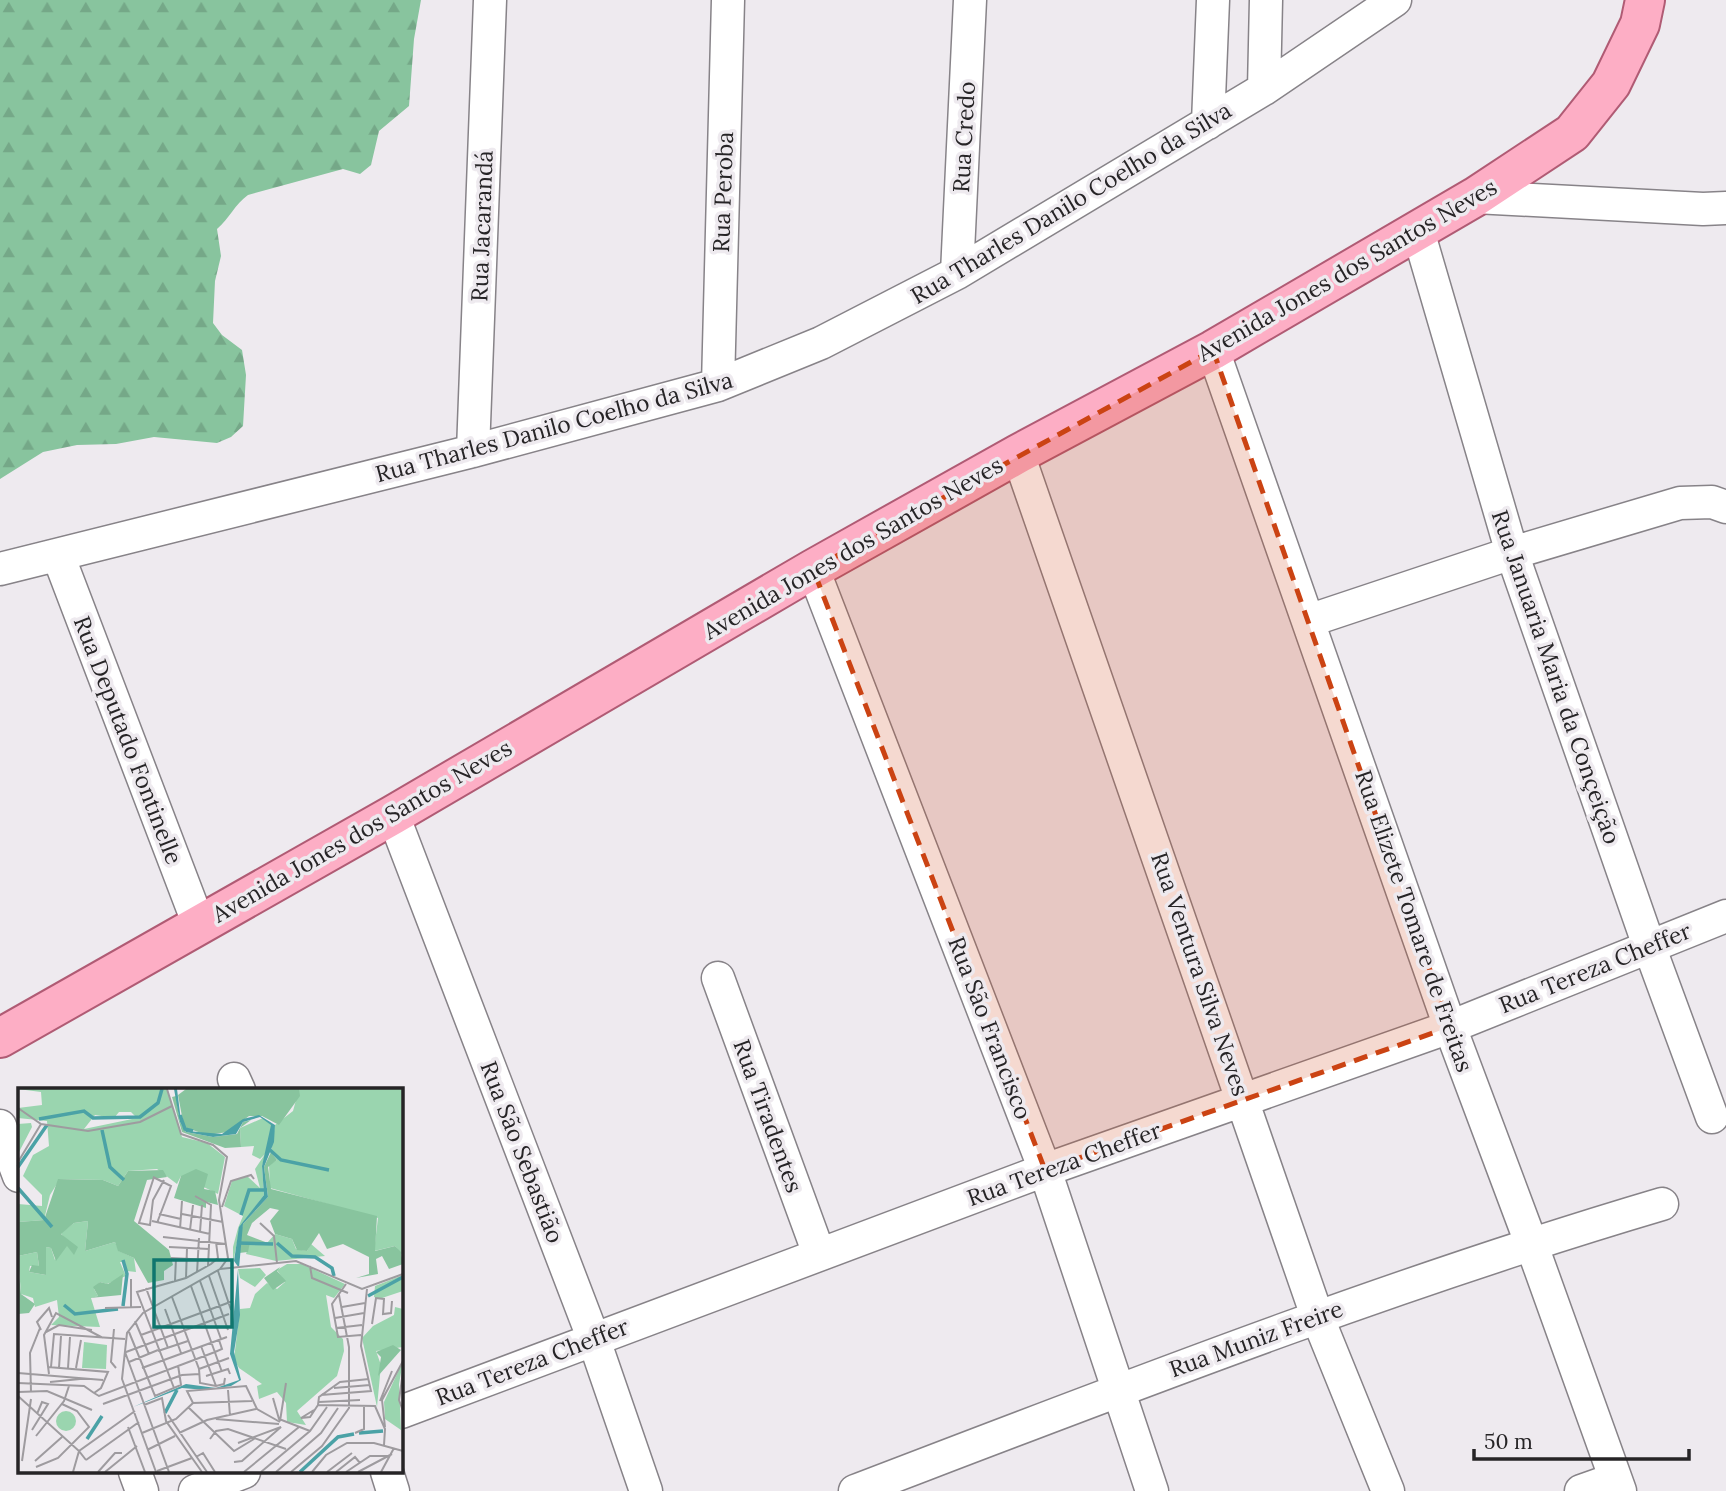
<svg xmlns="http://www.w3.org/2000/svg" width="1726" height="1491" font-family="Lora,serif">
  <defs>
    <pattern id="forest-firs" width="22" height="20" patternUnits="userSpaceOnUse" patternTransform="scale(1.75)"><rect width="22" height="20" fill="#88c49e"/><path d="M5 1l3.5 6h-7zM16 11l3.5 6h-7z" fill="#75a888"/></pattern>
  </defs>
  <rect width="100%" height="100%" fill="#eeeaef"/>
  <path fill="url(#forest-firs)" d="M 0,0 L 421,0 L 414,39 L 409,106 L 379,131 L 371,165 L 360,174 L 343,169 L 248,195 C 235,204 229,219 217,229 L 221,256 L 215,281 L 213,323 L 222,335 L 242,350 L 246,375 L 243,426 L 231,437 L 217,443 L 154,437 L 116,444 L 77,445 L 43,452 L 0,479 Z"/>
  <g fill="none" stroke-linecap="round" stroke-linejoin="round">
    <defs>
      <path id="minor" d="M 1264,89 L 1266,0
        M 1208,123 L 1213,0
        M 1475,197 L 1703,209 L 1726,208
        M 1418,231 L 1512,553 L 1649,946 L 1712,1117
        M 957,273 L 970,0
        M 1213,350 L 1450,1027 L 1531,1243 L 1620,1491
        M 718,385 L 728,0
        M 473,451 L 490,0
        M 1018,454 L 1317,1316 L 1388,1491
        M 58,555 L 199,925
        M 0,569 L 473,451 L 718,385 L 821,343 L 957,273 L 1264,89 L 1395,0
        M 813,569 L 1045,1170 L 1152,1491
        M 1308,621 L 1512,553 L 1680,503 L 1712,502 L 1726,507
        M 393,815 L 594,1340 L 646,1491
        M 718,978 L 819,1254
        M 234,1079 L 239,1090
        M 0,1126 L 19,1176
        M 401,1412 L 1045,1170 L 1450,1027 L 1726,916
        M 135,1472 L 142,1491
        M 387,1472 L 393,1491
        M 195,1491 L 244,1472
        M 855,1491 C 1122,1389 1388,1285 1662,1204
        M 1581,1491 L 1615,1479"/>
      <path id="major" d="M 0,1038 L 393,815 L 813,569 L 1018,454 L 1213,350 L 1475,197 L 1572,133 L 1611,84 L 1640,24 L 1645,0"/>
    </defs>
    <use href="#minor" stroke="#878388" stroke-width="35"/>
    <use href="#major" stroke="#b05b74" stroke-width="42"/>
    <use href="#minor" stroke="#fff" stroke-width="32"/>
    <use href="#major" stroke="#fdaec5" stroke-width="38"/>
  </g>
  <path fill="#cb4313" fill-opacity="0.2" stroke="#cb4313" stroke-width="5" stroke-dasharray="14 9" stroke-linejoin="round" d="M 1213,350 L 1450,1027 L 1045,1170 L 813,569 Z"/>
  <g text-anchor="middle" stroke-width="7" stroke-linejoin="round" paint-order="stroke">
    <g font-size="23" fill="#262426" stroke="#eeeaef">
      <text transform="translate(964 137) rotate(-87)" y="8">Rua Credo</text>
      <text transform="translate(723 192) rotate(-88)" y="8">Rua Peroba</text>
      <text transform="translate(1071 203) rotate(-31)" y="8">Rua Tharles Danilo Coelho da Silva</text>
      <text transform="translate(482 226) rotate(-88)" y="8">Rua Jacarandá</text>
      <text transform="translate(1347 270) rotate(-30)" y="8">Avenida Jones dos Santos Neves</text>
      <text transform="translate(554 427) rotate(-15)" y="8">Rua Tharles Danilo Coelho da Silva</text>
      <text transform="translate(853 548) rotate(-30)" y="8">Avenida Jones dos Santos Neves</text>
      <text transform="translate(1556 677) rotate(71)" y="8">Rua Januaria Maria da Conçeição</text>
      <text transform="translate(128 740) rotate(69)" y="8">Rua Deputado Fontinelle</text>
      <text transform="translate(362 831) rotate(-30)" y="8">Avenida Jones dos Santos Neves</text>
      <text transform="translate(1414 921) rotate(71)" y="8">Rua Elizete Tomare de Freitas</text>
      <text transform="translate(1595 968) rotate(-22)" y="8">Rua Tereza Cheffer</text>
      <text transform="translate(1200 974) rotate(71)" y="8">Rua Ventura Silva Neves</text>
      <text transform="translate(990 1028) rotate(69)" y="8">Rua São Francisco</text>
      <text transform="translate(768 1116) rotate(70)" y="8">Rua Tiradentes</text>
      <text transform="translate(522 1152) rotate(69)" y="8">Rua São Sebastião</text>
      <text transform="translate(1064 1164) rotate(-20)" y="8">Rua Tereza Cheffer</text>
      <text transform="translate(1256 1339) rotate(-20)" y="8">Rua Muniz Freire</text>
      <text transform="translate(532 1362) rotate(-21)" y="8">Rua Tereza Cheffer</text>
    </g>
  </g>
  <g transform="translate(18 1088)">
    <rect width="385" height="385" fill="#eeeaef"/>
    <path d="M 0,1 L 149,1 L 164,49 L 189,55 L 207,69 L 200,106 L 163,88 L 159,96 L 139,81 L 110,83 L 100,98 L 85,92 L 42,91 L 32,107 L 26,132 L 0,134 L 0,116 L 24,118 L 24,107 L 5,88 L 15,67 L 31,58 L 29,33 L 0,30 L 0,20 L 24,17 L 23,4 ZM 101,24 L 113,24 L 119,30 L 66,41 L 77,27 L 96,30 ZM 281,1 L 385,1 L 385,168 L 377,158 L 356,163 L 360,130 L 252,100 L 251,77 L 259,72 L 253,64 L 257,37 L 275,23 ZM 245,30 L 253,36 L 254,47 L 244,78 L 246,107 L 222,139 L 215,175 L 215,159 L 220,140 L 225,128 L 206,118 L 214,93 L 229,88 L 242,100 L 237,81 L 247,66 L 242,71 L 234,67 L 236,58 L 223,59 L 222,40 ZM 13,35 L 14,39 L 0,66 L 0,36 ZM 70,133 L 67,163 L 97,154 L 101,163 L 116,170 L 118,184 L 109,183 L 107,174 L 102,174 L 108,188 L 89,196 L 82,194 L 76,201 L 80,208 L 73,210 L 82,239 L 33,237 L 41,229 L 39,212 L 17,219 L 15,210 L 3,206 L 0,168 L 19,164 L 21,178 L 12,178 L 11,184 L 28,187 L 28,159 L 33,160 L 37,172 L 49,157 L 56,166 L 43,145 L 56,135 ZM 257,146 L 274,151 L 278,161 L 289,163 L 293,156 L 307,168 L 258,173 L 228,166 L 232,154 L 249,155 ZM 269,176 L 284,176 L 327,196 L 316,210 L 308,207 L 313,239 L 325,251 L 326,263 L 319,288 L 279,323 L 288,337 L 269,334 L 268,315 L 259,304 L 241,311 L 239,298 L 244,296 L 221,280 L 216,271 L 222,221 L 232,220 L 237,206 L 249,195 L 259,201 L 267,194 L 259,182 ZM 242,180 L 248,187 L 237,199 L 222,190 L 220,181 ZM 385,187 L 385,203 L 361,211 L 356,209 L 357,198 ZM 377,219 L 385,221 L 385,259 L 358,263 L 363,277 L 359,319 L 344,250 L 355,238 L 376,227 ZM 385,273 L 381,296 L 383,342 L 367,331 L 366,314 Z" fill="#9ad5af" fill-rule="evenodd"/>
    <path d="M 168,1 L 281,1 L 282,8 L 261,37 L 244,28 L 231,28 L 210,44 L 189,47 L 166,39 L 160,7 ZM 158,8 L 162,34 L 168,44 L 195,49 L 219,46 L 225,34 L 233,32 L 222,40 L 223,59 L 207,60 L 164,44 L 154,9 ZM 253,64 L 259,72 L 250,79 L 253,101 L 359,128 L 357,163 L 377,158 L 383,164 L 385,176 L 371,181 L 364,168 L 358,171 L 360,186 L 338,190 L 351,186 L 351,169 L 325,156 L 309,161 L 301,145 L 289,163 L 279,162 L 274,151 L 257,146 L 252,133 L 261,122 L 252,120 L 234,135 L 229,147 L 250,155 L 232,154 L 230,164 L 221,165 L 220,173 L 219,159 L 225,136 L 250,109 L 246,79 ZM 178,81 L 190,86 L 186,101 L 197,103 L 200,117 L 177,111 L 188,114 L 188,120 L 156,110 L 163,88 ZM 145,82 L 149,89 L 129,92 L 116,133 L 151,162 L 155,177 L 146,183 L 146,192 L 130,195 L 116,170 L 100,163 L 97,154 L 67,163 L 70,133 L 56,135 L 43,146 L 60,159 L 56,167 L 49,158 L 38,173 L 33,160 L 28,159 L 28,187 L 11,184 L 14,177 L 21,178 L 19,164 L 0,168 L 0,134 L 26,132 L 40,91 L 85,92 L 100,98 L 110,83 ZM 0,179 L 3,206 L 17,216 L 11,225 L 0,226 ZM 262,179 L 259,183 L 268,193 L 255,202 L 246,190 ZM 105,186 L 103,207 L 72,210 L 80,208 L 75,199 L 82,194 L 90,196 ZM 375,257 L 383,262 L 360,288 L 363,269 L 358,264 Z" fill="#88c49e"/>
    <path d="M 66,254 L 89,257 L 88,281 L 64,280 Z" fill="#9ad5af"/>
    <path d="M38 333a10 10 0 1 1 20 0a10 10 0 1 1-20 0Z" fill="#9ad5af"/>
    <path d="M 156,1 L 159,1 L 163,33 L 169,43 L 204,46 L 225,31 L 241,27 L 257,37 L 256,54 L 246,79 L 250,109 L 225,136 L 221,180 L 216,173 L 221,139 L 246,107 L 244,78 L 253,37 L 242,29 L 225,34 L 218,46 L 195,49 L 168,44 L 162,34 ZM 220,181 L 222,227 L 216,264 L 223,292 L 213,298 L 188,302 L 164,300 L 115,319 L 168,296 L 198,300 L 221,292 L 212,266 Z" fill="#4ba2a6"/>
    <path fill="none" stroke="#4ba2a6" stroke-width="3.5" d="M 162,27 L 167,41 L 175,43M 21,31 L 66,23 L 75,30 L 122,29 L 140,15 L 144,1M 84,42 L 92,79 L 106,92M 252,62 L 263,72 L 311,82M 0,79 L 29,37M 0,100 L 34,139M 223,127 L 231,102 L 249,102M 220,155 L 255,156M 259,155 L 274,168 L 297,169 L 314,180 L 316,188M 105,172 L 109,186 L 105,218M 350,208 L 385,189M 46,217 L 57,226 L 100,221M 147,325 L 159,302M 341,345 L 365,343M 69,351 L 84,328M 282,384 L 320,349 L 336,346"/>
    <path fill="none" stroke="#9e9b9f" stroke-width="2" d="M 0,20 L 23,36 L 70,43 L 122,34 L 154,18M 0,74 L 23,36M 135,89 L 153,98 L 139,135M 136,89 L 121,135 L 132,137 L 135,112 L 146,92M 177,108 L 193,117 L 190,178M 204,119 L 213,93 L 233,87 L 236,91M 141,126 L 163,131M 164,126 L 205,134M 134,133 L 192,146M 242,135 L 256,148 L 259,175M 162,141 L 164,113M 172,142 L 175,117M 182,144 L 184,117M 145,149 L 208,156M 151,159 L 191,161M 153,170 L 191,172M 292,178 L 294,190 L 330,205M 202,181 L 278,173 L 344,201 L 385,186M 200,183 L 213,222M 179,185 L 181,150M 191,188 L 210,242M 168,190 L 169,160M 113,191 L 113,219M 157,193 L 158,170M 182,193 L 203,251M 328,196 L 314,216 L 320,249 L 343,247M 173,198 L 204,284M 128,200 L 150,260M 154,209 L 181,281 L 182,295 L 198,298 L 206,296 L 207,290M 324,219 L 347,215M 87,220 L 123,219M 147,221 L 163,265M 317,230 L 346,225M 117,233 L 131,266M 354,236 L 358,210 L 366,211 L 365,226 L 373,225 L 374,213M 318,240 L 344,237M 96,241 L 93,274 L 98,280M 23,242 L 19,234 L 31,220 L 34,229M 28,244 L 41,237 L 74,242M 111,244 L 137,308 L 163,297 L 160,277M 123,247 L 215,213M 183,258 L 198,298M 140,263 L 170,253M 107,264 L 151,384M 108,264 L 211,226M 111,274 L 140,262M 30,279 L 90,284 L 83,300 L 76,305M 33,279 L 36,246 L 107,251M 41,280 L 43,248M 50,280 L 52,249M 58,280 L 63,252M 124,280 L 209,249M 181,281 L 211,270M 385,284 L 381,312 L 385,323M 0,285 L 85,292M 31,286 L 26,247 L 38,225 L 85,250M 188,288 L 210,281 L 212,286M 32,294 L 62,291M 0,295 L 66,298 L 76,305M 156,300 L 119,204 L 168,190 L 193,176 L 200,170 L 198,154M 316,300 L 352,297M 210,302 L 212,328M 0,304 L 29,303 L 74,322M 13,304 L 12,265 L 22,240M 76,305 L 81,308 L 197,264 L 204,261 L 201,252M 303,307 L 353,303 L 343,258 L 349,201M 0,308 L 61,363 L 55,384M 255,310 L 261,331 L 292,343M 362,313 L 374,283M 301,314 L 342,312M 175,315 L 169,303 L 228,298 L 239,321 L 262,334M 85,316 L 164,287 L 182,286M 126,317 L 144,310 L 148,333 L 184,384M 300,317 L 357,318 L 367,341 L 366,357M 170,319 L 216,363 L 236,351M 296,322 L 283,330 L 292,329 L 300,317 L 301,309 L 322,294 L 351,291M 150,327 L 189,384M 198,331 L 261,336M 262,333 L 268,295M 110,339 L 127,384M 367,339 L 364,312 L 385,273M 14,342 L 30,316 L 24,314 L 19,326M 124,345 L 158,331 L 175,315 L 234,313M 161,345 L 189,332 L 238,321M 337,345 L 346,341 L 346,319M 18,348 L 46,313 L 51,298M 192,351 L 198,343 L 210,341 L 268,361M 129,362 L 157,348M 178,369 L 185,365 L 197,384M 68,372 L 61,363 L 117,323M 68,372 L 121,334M 4,373 L 13,311M 17,373 L 44,349M 216,374 L 224,373 L 263,339 L 220,355M 18,379 L 40,370 L 71,339 L 59,323 L 44,316M 139,383 L 174,370M 80,384 L 97,365 L 104,365M 87,384 L 119,358M 138,384 L 104,291 L 109,245 L 125,225 L 202,181 L 210,170 L 201,112 L 209,69 L 195,57 L 163,46 L 149,1M 226,384 L 281,339M 243,384 L 292,343 L 309,319M 258,384 L 303,345 L 320,320M 273,384 L 304,358 L 331,320 L 331,259 L 321,207M 294,384 L 308,367 L 329,355 L 356,355 L 385,363M 309,384 L 334,365M 318,384 L 337,369 L 342,375M 328,384 L 352,368 L 370,368M 340,384 L 374,366M 363,384 L 376,360"/>
    <path fill="#0f766e" fill-opacity="0.15" stroke="#0f766e" stroke-width="3.5" d="M 136,172 L 214,172 L 214,239 L 136,239 Z"/>
    <rect width="385" height="385" fill="none" stroke="#262426" stroke-width="3.5"/>
  </g>
  <path d="M1474 1449v10h215v-10" fill="none" stroke="#262426" stroke-width="3.5"/>
  <text x="1484" y="1449" font-size="21" fill="#262426" stroke="#eeeaef" stroke-width="5" paint-order="stroke">50 m</text>
</svg>
